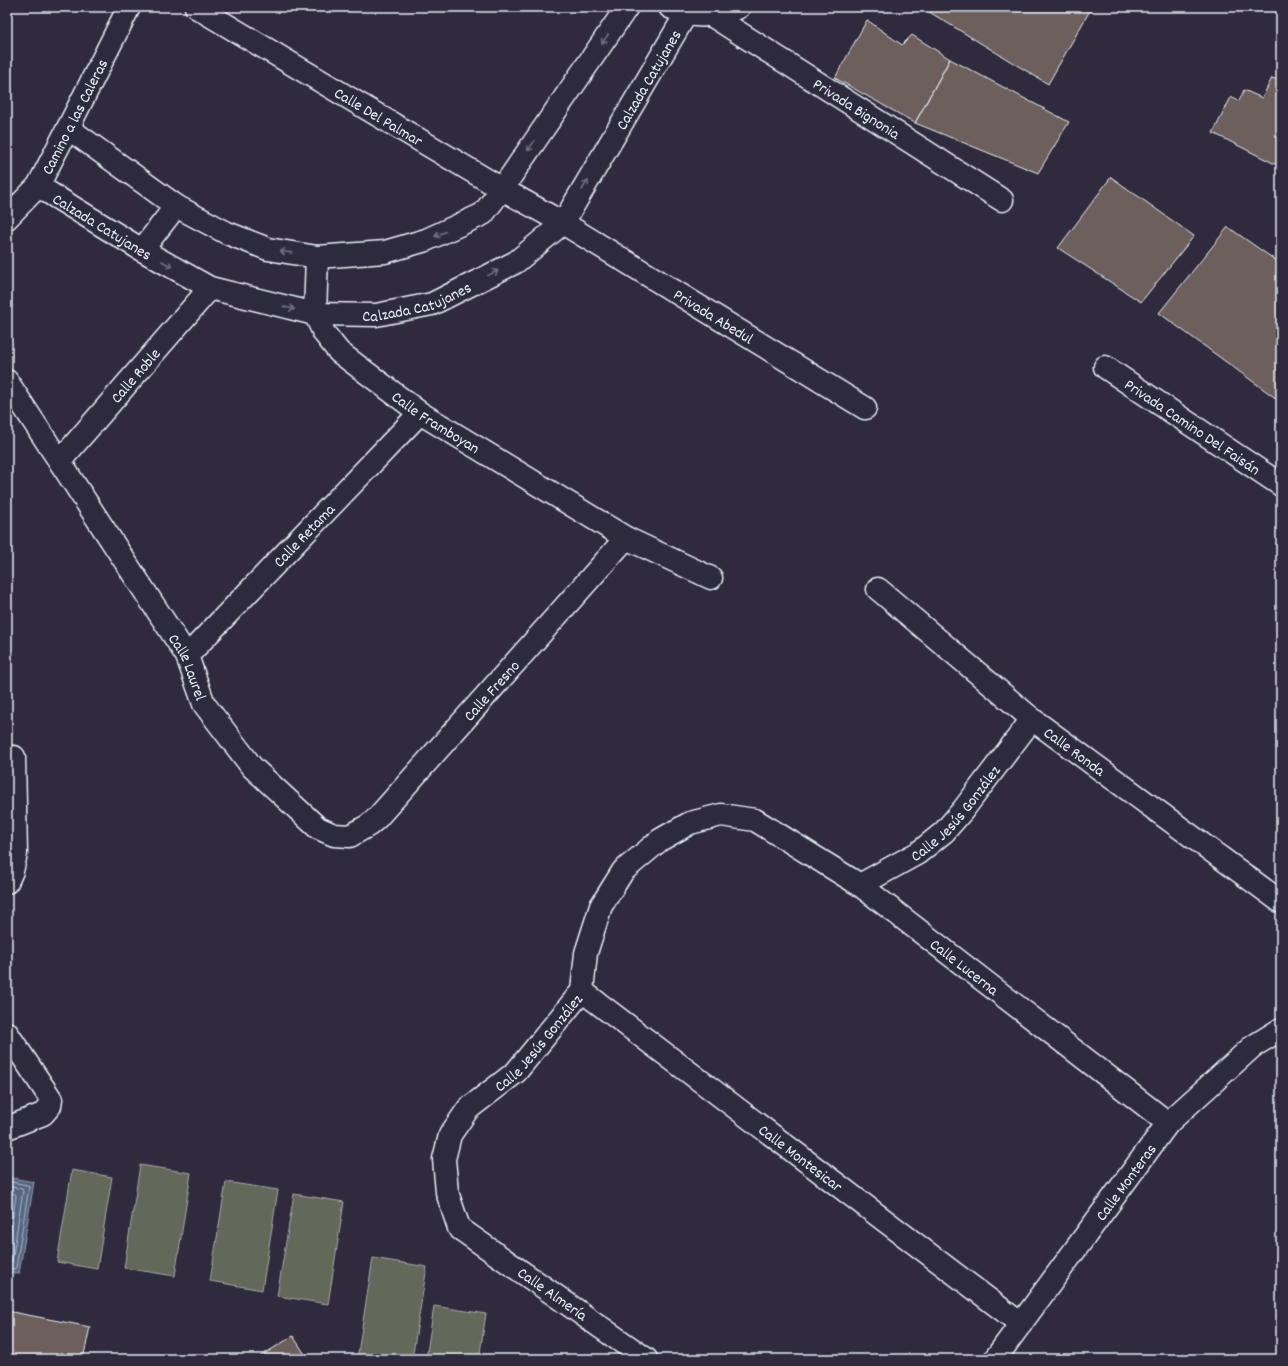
<svg xmlns="http://www.w3.org/2000/svg" width="1288" height="1366" font-family="Dekko,sans-serif">
  <rect width="100%" height="100%" fill="#2f2a3d"/>
  <filter id="ink" filterUnits="userSpaceOnUse"><feTurbulence type="fractalNoise" baseFrequency=".025" numOctaves="2"/><feDisplacementMap in="SourceGraphic" scale="8" xChannelSelector="R" yChannelSelector="G"/><feConvolveMatrix kernelMatrix="1 2 1 2 8 2 1 2 1" color-interpolation-filters="sRGB"/></filter>
  <g filter="url(#ink)">
    <path fill="#63685a" stroke="#a6aca9" d="M 140,1165 L 191,1173 L 175,1276 L 124,1268 Z
      M 72,1170 L 112,1177 L 97,1269 L 57,1262 Z
      M 226,1182 L 278,1190 L 262,1290 L 210,1281 Z
      M 294,1194 L 344,1202 L 328,1304 L 277,1296 Z
      M 373,1258 L 427,1267 L 412,1359 L 357,1359 Z
      M 434,1306 L 486,1314 L 479,1359 L 426,1359 Z"/>
    <path fill="#566681" stroke="#909eb1" d="M 7,1177 L 34,1182 L 19,1274 L 7,1272 Z"/>
    <g fill="none" stroke-linecap="round" stroke-linejoin="round">
      <path stroke="#aeb9c8" stroke-width="1" d="M 7,1181 L 27,1185 L 29,1186 L 16,1268 L 14,1269 L 7,1268
        M 7,1186 L 22,1189 L 23,1191 L 12,1262 L 7,1263
        M 7,1192 L 15,1194 L 16,1196 L 7,1252"/>
    </g>
    <path fill="#6d5f5b" stroke="#e8f1f8" d="M 921,7 L 1092,7 L 1048,84 Z
      M 867,20 L 902,45 L 912,35 L 950,59 L 915,123 L 835,78 Z
      M 950,59 L 1069,122 L 1038,173 L 915,123 Z
      M 1272,78 L 1281,81 L 1281,167 L 1213,133 L 1231,97 L 1239,101 L 1244,90 L 1262,98 Z
      M 1111,177 L 1194,236 L 1141,302 L 1058,248 Z
      M 1228,227 L 1281,264 L 1281,402 L 1159,313 Z
      M 7,1311 L 90,1327 L 83,1359 L 7,1359 Z
      M 293,1336 L 308,1359 L 256,1359 Z"/>
    <g fill="none" stroke-linecap="round" stroke-linejoin="round">
      <defs>
        <g id="minor">
          <path id="s1" d="M 196,7 L 502,189 L 563,223 L 865,408"/>
          <path d="M 670,7 C 690,16 702,18 723,12 C 728,11 734,10 739,7"/>
          <path id="s2" d="M 711,15 L 1002,200"/>
          <path d="M 68,128 L 176,206 L 227,233 L 268,249 L 317,257 L 385,252 L 426,240 L 483,214 L 502,189 L 627,7"/>
          <path id="s3" d="M 38,186 L 142,250 L 210,288 L 315,314 L 376,315 L 432,304 L 516,262 L 563,223 L 686,14"/>
          <path id="s4" d="M 7,218 L 38,186 L 68,128 L 129,7"/>
          <path d="M 142,250 L 176,206"/>
          <path id="s5" d="M 317,257 L 315,314 L 324,333 L 339,352 L 420,413 L 626,538 L 711,578"/>
          <path id="s6" d="M 1105,367 L 1281,485"/>
          <path id="s7" d="M 7,381 L 187,656 L 204,704 L 252,767 L 318,828 L 334,835 L 350,836 L 369,825 L 377,818 L 626,538"/>
          <path id="s8" d="M 60,461 L 210,288"/>
          <path id="s9" d="M 878,589 L 1032,719 L 1281,902"/>
          <path id="s10" d="M 187,656 L 420,413"/>
          <path d="M 7,882 L 12,871 L 16,854 L 14,757"/>
          <path id="s11" d="M 860,885 L 918,853 L 944,832 L 963,810 L 1032,719"/>
          <path id="s12" d="M 582,991 L 1021,1324"/>
          <path d="M 7,1033 L 51,1099 L 50,1106 L 43,1114 L 7,1128"/>
          <path id="s13" d="M 646,1359 L 459,1228 L 447,1192 L 444,1159 L 450,1135 L 468,1109 L 516,1072 L 582,991 L 586,953 L 601,906 L 623,871 L 660,840 L 690,823 L 721,815 L 755,820 L 860,885 L 1168,1123"/>
          <path id="s14" d="M 995,1359 L 1168,1123 L 1252,1047 L 1281,1029"/>
        </g>
      </defs>
      <use href="#minor" stroke="#e8f1f8" stroke-width="25"/>
      <use href="#minor" stroke="#2f2a3d" stroke-width="22"/>
    </g>
    <defs><path id="oneway-shaft" d="M-6 0H5M1.5-3L5.5 0L1.5 3" fill="none" stroke-width="1.6" stroke-linecap="round" stroke-linejoin="round"/></defs>
    <g stroke="#70707e">
      <use href="#oneway-shaft" transform="translate(605 39) rotate(124)"/>
      <use href="#oneway-shaft" transform="translate(531 146) rotate(124)"/>
      <use href="#oneway-shaft" transform="translate(585 185) rotate(-60)"/>
      <use href="#oneway-shaft" transform="translate(440 234) rotate(155)"/>
      <use href="#oneway-shaft" transform="translate(286 252) rotate(-172)"/>
      <use href="#oneway-shaft" transform="translate(167 264) rotate(30)"/>
      <use href="#oneway-shaft" transform="translate(493 273) rotate(-26)"/>
      <use href="#oneway-shaft" transform="translate(289 308) rotate(14)"/>
    </g>
  </g>
  <g text-anchor="middle" stroke-width="3" stroke-linejoin="round" paint-order="stroke">
    <g font-size="16" fill="#e8f1f8" stroke="#2f2a3d">
      <text dy="6" stroke="none"><textPath href="#s3" startOffset="748">Calzada Catujanes</textPath></text>
      <text dy="6" stroke="none"><textPath href="#s2" startOffset="173">Privada Bignonia</textPath></text>
      <text dy="6" stroke="none"><textPath href="#s4" startOffset="123">Camino a las Caleras</textPath></text>
      <text dy="6" stroke="none"><textPath href="#s1" startOffset="213">Calle Del Palmar</textPath></text>
      <text dy="6" stroke="none"><textPath href="#s3" startOffset="76">Calzada Catujanes</textPath></text>
      <text dy="6" stroke="none"><textPath href="#s3" startOffset="412">Calzada Catujanes</textPath></text>
      <text dy="6" stroke="none"><textPath href="#s1" startOffset="603">Privada Abedul</textPath></text>
      <text dy="6" stroke="none"><textPath href="#s8" startOffset="114">Calle Roble</textPath></text>
      <text dy="6" stroke="none"><textPath href="#s5" startOffset="222">Calle Framboyan</textPath></text>
      <text dy="6" stroke="none"><textPath href="#s6" startOffset="106">Privada Camino Del Faisán</textPath></text>
      <text dy="6" stroke="none"><textPath href="#s10" startOffset="168">Calle Retama</textPath></text>
      <text dy="6" stroke="none"><textPath href="#s7" startOffset="339">Calle Laurel</textPath></text>
      <text dy="6" stroke="none"><textPath href="#s7" startOffset="786">Calle Fresno</textPath></text>
      <text dy="6" stroke="none"><textPath href="#s9" startOffset="255">Calle Ronda</textPath></text>
      <text dy="6" stroke="none"><textPath href="#s11" startOffset="121">Calle Jesús González</textPath></text>
      <text dy="6" stroke="none"><textPath href="#s13" startOffset="1055">Calle Lucerna</textPath></text>
      <text dy="6" stroke="none"><textPath href="#s13" startOffset="453">Calle Jesús González</textPath></text>
      <text dy="6" stroke="none"><textPath href="#s12" startOffset="275">Calle Montesicar</textPath></text>
      <text dy="6" stroke="none"><textPath href="#s14" startOffset="220">Calle Monteras</textPath></text>
      <text transform="translate(553 1293) rotate(35)" y="6">Calle Almería</text>
    </g>
  </g>
  <rect width="1288" height="1366" fill="none" stroke="#2f2a3d" stroke-width="24"/>
  <rect x="12" y="12" width="1264" height="1342" fill="none" stroke="#e8f1f8" stroke-width="1.5" filter="url(#ink)"/>
</svg>
